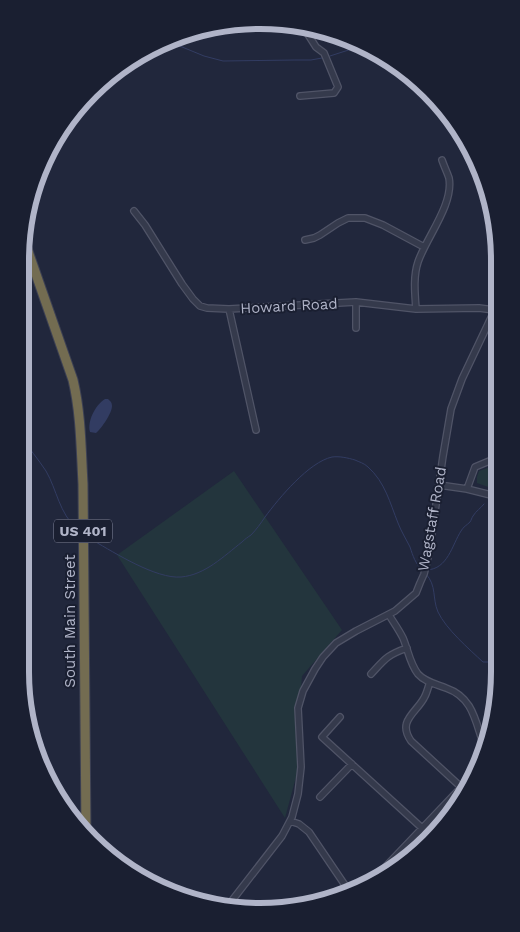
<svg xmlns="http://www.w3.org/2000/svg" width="520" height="932" font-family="'Work Sans',sans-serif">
  <rect width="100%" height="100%" fill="#21273c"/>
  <path fill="#23353d" d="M 499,464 L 499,482 L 491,488 L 477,483 L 477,477 L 479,471 Z
    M 234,471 L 342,630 L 302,676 L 298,723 L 299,766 L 285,818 L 117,555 Z"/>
  <path fill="#323c62" d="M 105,399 L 108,399 C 110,401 112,402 112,406 C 112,413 102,428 96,433 L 90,432 C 87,422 95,405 105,399 Z"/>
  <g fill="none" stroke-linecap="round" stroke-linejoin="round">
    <path stroke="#323c62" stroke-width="1" d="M 170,42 L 204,56 L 223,61 L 295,60 L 311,60 L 322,58
      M 350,42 L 352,49
      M 330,56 L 361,46
      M 20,436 C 29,448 38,459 46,471 C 57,490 59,513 77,529
      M 497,485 L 499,484
      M 94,541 C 115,553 156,579 181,577 C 205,575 224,556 242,542 C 245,539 248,537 251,535 C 256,530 261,523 265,517 C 279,498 309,462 332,457 C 340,456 348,458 355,460 C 359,462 364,463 368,467 C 385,482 390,503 398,523 C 401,531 406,539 410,547 C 413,556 415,563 422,570
      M 427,570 C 448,569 452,545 461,531 C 463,527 467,525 470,522 C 472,519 471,519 473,516 C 476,511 481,508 484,504
      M 426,574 C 437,586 432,598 438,612 C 446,629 469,649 483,662 L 499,662"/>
    <defs>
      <path id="minor" d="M 300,96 L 334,93 L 338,87 L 324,53 L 316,47 L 302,25
        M 134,211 L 145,225 L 182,284 L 193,299 L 200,306 L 207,308 L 229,309 L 356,302 L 416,309 L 479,308 L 494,310
        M 305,240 L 314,238 L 320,235 L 338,223 L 348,218 L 365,218 L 383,225 L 424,247
        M 229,309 L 256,430
        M 416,309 C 415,294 413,277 418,262 C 426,238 454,204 449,178 C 447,172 444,166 442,160
        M 356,328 L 356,302
        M 439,485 L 467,489 L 499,497
        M 467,489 L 475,467 L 499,457
        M 389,615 C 394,623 399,630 403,638 C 408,650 410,664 418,674 C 425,682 436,684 446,688 C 472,697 475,719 483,743
        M 371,674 C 385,659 387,655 407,648
        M 430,682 C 428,687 427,693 424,698 C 416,713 397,721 411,741 L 461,787
        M 340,717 L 322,737 L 422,828
        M 320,797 L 352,764
        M 290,821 L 299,824 L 309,832 L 351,894
        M 370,883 L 473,775
        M 227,907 L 282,836 L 292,817 L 298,794 L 301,767 L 298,708 L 303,691 L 315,669 L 323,657 L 336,643 L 356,631 L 395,611 L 416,593 L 420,583 L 424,574 L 429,553 L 443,456 L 451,409 L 462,379 L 498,303"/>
      <path id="highway" d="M 23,237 L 73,380 C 81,414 81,449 83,484 L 86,833"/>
    </defs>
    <use href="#minor" stroke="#505467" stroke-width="8"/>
    <use href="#highway" stroke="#3d4154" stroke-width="11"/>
    <use href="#minor" stroke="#353a4c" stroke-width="5.5"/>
    <use href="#highway" stroke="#736c51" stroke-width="9"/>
  </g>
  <g text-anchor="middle" stroke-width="4" stroke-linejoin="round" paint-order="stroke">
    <rect fill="#1a1f31" stroke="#83879b" stroke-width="1" x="54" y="519.5" width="58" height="23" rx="4"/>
    <g font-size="14" font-weight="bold" fill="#b0b4c8">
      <text x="83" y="536">US 401</text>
    </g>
    <g font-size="15" fill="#b0b4c8" stroke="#1a1f31">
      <text transform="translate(289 306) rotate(-3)" y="5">Howard Road</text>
      <text transform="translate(432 519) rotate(-80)" y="5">Wagstaff Road</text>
      <text transform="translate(70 621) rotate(-90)" y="5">South Main Street</text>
    </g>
  </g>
  <path d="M0 0H520V932H0ZM260 29H260A231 231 0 0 1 491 260V672A231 231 0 0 1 260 903H260A231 231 0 0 1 29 672V260A231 231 0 0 1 260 29Z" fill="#1a1f31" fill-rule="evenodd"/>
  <path fill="none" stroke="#b0b4c8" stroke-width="6" d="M260 29H260A231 231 0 0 1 491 260V672A231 231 0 0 1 260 903H260A231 231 0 0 1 29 672V260A231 231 0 0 1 260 29Z"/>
</svg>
